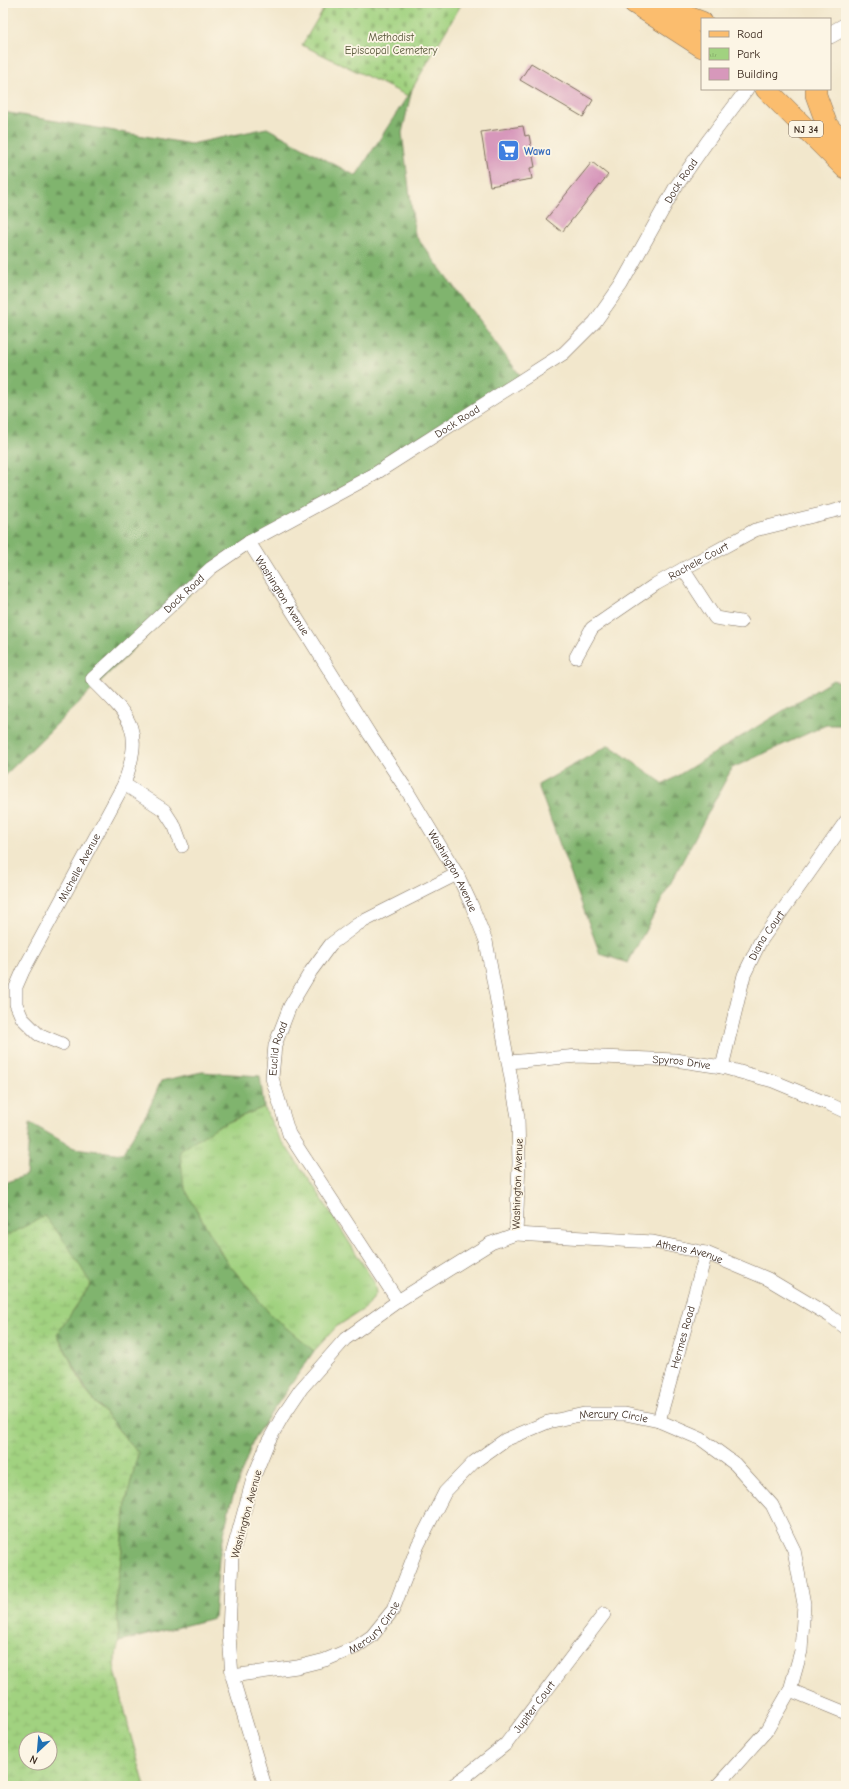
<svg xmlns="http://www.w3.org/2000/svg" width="849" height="1789" font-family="'Comic Neue',sans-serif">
  <defs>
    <pattern id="forest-firs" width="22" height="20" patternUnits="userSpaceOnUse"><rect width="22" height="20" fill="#80b46e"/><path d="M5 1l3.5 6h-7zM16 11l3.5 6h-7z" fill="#6a935a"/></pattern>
    <pattern id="wetland-marsh" width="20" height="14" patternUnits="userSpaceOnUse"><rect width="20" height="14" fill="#a1d280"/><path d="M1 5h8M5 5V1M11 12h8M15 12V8" fill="none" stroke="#8cb46e"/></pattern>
    <pattern id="cemetery-stones" width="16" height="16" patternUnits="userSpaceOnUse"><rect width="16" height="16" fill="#a1d280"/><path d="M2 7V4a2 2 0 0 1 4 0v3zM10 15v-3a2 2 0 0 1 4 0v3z" fill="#8cb46e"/></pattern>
    <pattern id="park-tufts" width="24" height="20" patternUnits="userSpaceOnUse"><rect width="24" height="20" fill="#a1d280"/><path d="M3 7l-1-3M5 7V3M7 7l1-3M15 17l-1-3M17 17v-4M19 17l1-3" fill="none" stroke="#8cb46e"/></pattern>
  </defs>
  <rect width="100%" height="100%" fill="#fcf5e5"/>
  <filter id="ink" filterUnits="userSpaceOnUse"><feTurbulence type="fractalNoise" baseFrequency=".025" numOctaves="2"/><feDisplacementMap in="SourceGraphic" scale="8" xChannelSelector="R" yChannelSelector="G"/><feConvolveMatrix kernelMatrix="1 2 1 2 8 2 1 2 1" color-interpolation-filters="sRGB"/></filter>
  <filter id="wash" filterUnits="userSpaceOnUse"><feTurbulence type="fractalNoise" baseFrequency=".012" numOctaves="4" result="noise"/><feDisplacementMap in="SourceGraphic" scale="16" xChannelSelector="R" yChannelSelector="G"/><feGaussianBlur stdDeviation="0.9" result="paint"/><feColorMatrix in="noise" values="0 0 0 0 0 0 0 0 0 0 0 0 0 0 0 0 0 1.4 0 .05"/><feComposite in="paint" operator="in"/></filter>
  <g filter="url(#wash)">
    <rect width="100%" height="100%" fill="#f2e7cc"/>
    <path fill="url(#forest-firs)" stroke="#5e6f46" d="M 412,89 L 402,133 L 415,235 L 522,378 L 211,573 L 3,777 L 3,112 L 191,144 L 267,128 L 356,176 Z
      M 833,680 L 846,684 L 846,725 L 826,725 L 732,768 L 628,963 L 600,954 L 538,785 L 609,745 L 664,784 Z
      M 202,1072 L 260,1076 L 264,1107 L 217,1127 L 184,1187 L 224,1258 L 271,1315 L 314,1351 L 254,1438 L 230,1505 L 219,1558 L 214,1618 L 119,1642 L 116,1597 L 121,1559 L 126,1501 L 138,1453 L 88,1393 L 57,1334 L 91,1284 L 8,1235 L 3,1235 L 3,1184 L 26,1175 L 30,1123 L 74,1148 L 122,1154 L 148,1111 L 161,1081 Z"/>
    <path fill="url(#wetland-marsh)" stroke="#6e7e4f" fill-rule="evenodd" d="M 45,1216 L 68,1246 L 91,1284 L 57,1334 L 85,1390 L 138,1453 L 126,1501 L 121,1559 L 116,1597 L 119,1642 L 114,1665 L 130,1733 L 145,1786 L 3,1786 L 3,1235 L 8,1235 ZM 26,1739 L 50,1739 L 50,1763 L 26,1763 Z"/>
    <path fill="url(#cemetery-stones)" stroke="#6e7e4f" d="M 327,3 L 462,3 L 408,96 L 302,45 Z"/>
    <path fill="url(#park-tufts)" stroke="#6e7e4f" d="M 264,1107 L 277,1134 L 317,1191 L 374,1282 L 376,1293 L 367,1307 L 336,1327 L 314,1351 L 271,1315 L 224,1258 L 184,1187 L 180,1151 L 217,1127 Z"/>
    <g id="blocks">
      <path fill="#d798bb" d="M 531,63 L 593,100 L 583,117 L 520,80 Z
        M 523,126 L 525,136 L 529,135 L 535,167 L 530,168 L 532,179 L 490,186 L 481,132 Z
        M 592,162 L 608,175 L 562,232 L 546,219 Z"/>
    </g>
  </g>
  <g filter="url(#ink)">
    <use href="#blocks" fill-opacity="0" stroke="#7b6c5b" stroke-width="1"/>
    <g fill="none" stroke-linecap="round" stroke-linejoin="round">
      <defs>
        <g id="minor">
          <path id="s1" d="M 249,542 L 370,735 L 406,789 L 457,874 L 472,906 L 486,941 L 518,1117 L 519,1163 L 516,1234 L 491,1243 L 398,1301 L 345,1339 L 301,1389 L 282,1417 L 268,1442 L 253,1479 L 232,1555 L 229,1635 L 232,1676 L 265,1786"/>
          <path d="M 683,569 L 715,618 L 741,622"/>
          <path id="s2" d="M 576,657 L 592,628 L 656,584 L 683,569 L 755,530 L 846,508"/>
          <path d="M 124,784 L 164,810 L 175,827 L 182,846"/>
          <path id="s3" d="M 62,1044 L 38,1034 L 22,1018 L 16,1004 L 16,987 L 23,971 L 124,784 C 144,728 131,718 92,679 L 211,568 L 249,542 L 373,475 L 564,353 L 595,322 L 621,285 L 675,188 L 707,142 L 747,89"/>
          <path id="s4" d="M 509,1062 L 578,1056 L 675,1060 L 722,1067 L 773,1081 L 831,1105 L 846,1112"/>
          <path id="s5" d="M 722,1067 L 744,975 L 760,942 L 846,821"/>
          <path id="s6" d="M 516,1234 L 653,1242 L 706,1253 L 768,1279 L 830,1316 L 846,1328"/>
          <path id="s7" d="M 398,1301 L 289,1134 L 272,1078 L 275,1045 L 290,1006 L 311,971 L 331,944 L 358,924 L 457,874"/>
          <path id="s8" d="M 659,1421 L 706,1253"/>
          <path id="s9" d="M 232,1676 L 297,1667 L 325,1660 L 356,1647 L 372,1636 L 393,1610 L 418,1545 L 445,1492 L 474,1462 L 505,1440 L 548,1422 L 584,1414 L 625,1414 L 659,1421 L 701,1439 L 735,1464 L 772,1505 L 794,1550 L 804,1604 L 801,1651 L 790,1690 L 767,1730 L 717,1786"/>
          <path d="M 790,1690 L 846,1713"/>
          <path id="s10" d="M 452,1786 L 466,1776 L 506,1744 L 604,1614"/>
        </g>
        <path id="tertiary" d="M 830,35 L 846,26"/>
        <path id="primary" d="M 634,3 L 702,47
          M 651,3 L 702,22
          M 766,89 L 846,169
          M 816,89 L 816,95 L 827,125 L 846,148"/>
      </defs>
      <use href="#minor" stroke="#7b6c5b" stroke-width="14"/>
      <use href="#tertiary" stroke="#7b6c5b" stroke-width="18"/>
      <use href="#primary" stroke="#7b6c5b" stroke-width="22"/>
      <use href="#minor" stroke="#fff" stroke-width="13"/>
      <use href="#tertiary" stroke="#fff" stroke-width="17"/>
      <use href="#primary" stroke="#fbbd6e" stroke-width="21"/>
    </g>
  </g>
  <defs>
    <symbol id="supermarket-square" viewBox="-11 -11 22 22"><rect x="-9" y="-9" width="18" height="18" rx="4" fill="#3f7fe0" stroke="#fcf5e5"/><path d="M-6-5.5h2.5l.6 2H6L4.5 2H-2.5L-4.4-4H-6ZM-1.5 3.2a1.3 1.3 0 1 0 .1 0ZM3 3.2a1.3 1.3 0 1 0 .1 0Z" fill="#fff"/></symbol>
  </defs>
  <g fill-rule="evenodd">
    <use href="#supermarket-square" x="496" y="138" width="25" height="25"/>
  </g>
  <g text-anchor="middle" stroke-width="3.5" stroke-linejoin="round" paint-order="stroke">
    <rect fill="#fcf5e5" stroke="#75675a" stroke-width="1" x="789" y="121" width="34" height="16" rx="3"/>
    <g font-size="10" font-weight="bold" fill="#3b2a1e">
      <text x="806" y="133">NJ 34</text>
    </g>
    <g font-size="11" fill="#545436" stroke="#fcf5e5">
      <text x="391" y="41">Methodist<tspan x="391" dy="13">Episcopal Cemetery</tspan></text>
    </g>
    <g font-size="11" font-weight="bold" fill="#366cbe" stroke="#fcf5e5" text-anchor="start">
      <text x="524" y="155">Wawa</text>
    </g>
    <g font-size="11" fill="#3b2a1e" stroke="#fcf5e5">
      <text dy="4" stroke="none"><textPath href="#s3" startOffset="1217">Dock Road</textPath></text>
      <text dy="4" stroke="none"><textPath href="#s3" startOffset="881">Dock Road</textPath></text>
      <text dy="4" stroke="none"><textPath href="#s2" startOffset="159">Rachele Court</textPath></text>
      <text dy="4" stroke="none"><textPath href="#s3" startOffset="557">Dock Road</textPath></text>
      <text dy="4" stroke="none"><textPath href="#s1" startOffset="63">Washington Avenue</textPath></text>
      <text dy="4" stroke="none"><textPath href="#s3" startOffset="216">Michelle Avenue</textPath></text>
      <text dy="4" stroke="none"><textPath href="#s1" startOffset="387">Washington Avenue</textPath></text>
      <text dy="4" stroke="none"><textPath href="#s5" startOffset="140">Diana Court</textPath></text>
      <text dy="4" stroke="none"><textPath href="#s7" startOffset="288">Euclid Road</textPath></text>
      <text dy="4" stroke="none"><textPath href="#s4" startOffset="173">Spyros Drive</textPath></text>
      <text transform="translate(517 1184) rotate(-88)" y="4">Washington Avenue</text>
      <text dy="4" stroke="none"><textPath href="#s6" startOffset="175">Athens Avenue</textPath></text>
      <text dy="4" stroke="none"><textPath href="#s8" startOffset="87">Hermes Road</textPath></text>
      <text dy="4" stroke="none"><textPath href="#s9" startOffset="503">Mercury Circle</textPath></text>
      <text transform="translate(246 1514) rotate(-75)" y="4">Washington Avenue</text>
      <text dy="4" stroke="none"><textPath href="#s9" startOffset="155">Mercury Circle</textPath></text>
      <text dy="4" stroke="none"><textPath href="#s10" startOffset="115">Jupiter Court</textPath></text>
    </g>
  </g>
  <rect width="849" height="1789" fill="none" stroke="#fcf5e5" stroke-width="16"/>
  <rect x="701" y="18" width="130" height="72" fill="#fcf5e5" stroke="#afa495"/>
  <rect x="709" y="31" width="20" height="6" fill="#fbbd6e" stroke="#afa495"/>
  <text x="737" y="38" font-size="12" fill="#3b2a1e">Road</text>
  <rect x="709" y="48" width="20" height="12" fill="url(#park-tufts)" stroke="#afa495"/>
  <text x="737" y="58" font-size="12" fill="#3b2a1e">Park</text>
  <rect x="709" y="68" width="20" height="12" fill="#d798bb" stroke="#afa495"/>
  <text x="737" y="78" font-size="12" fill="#3b2a1e">Building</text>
  <g transform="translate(38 1751) rotate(206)"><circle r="19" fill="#fcf5e5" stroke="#afa495"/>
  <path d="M0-3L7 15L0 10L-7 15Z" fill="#1f6fb2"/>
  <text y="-6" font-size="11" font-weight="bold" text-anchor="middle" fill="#3b2a1e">N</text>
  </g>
</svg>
